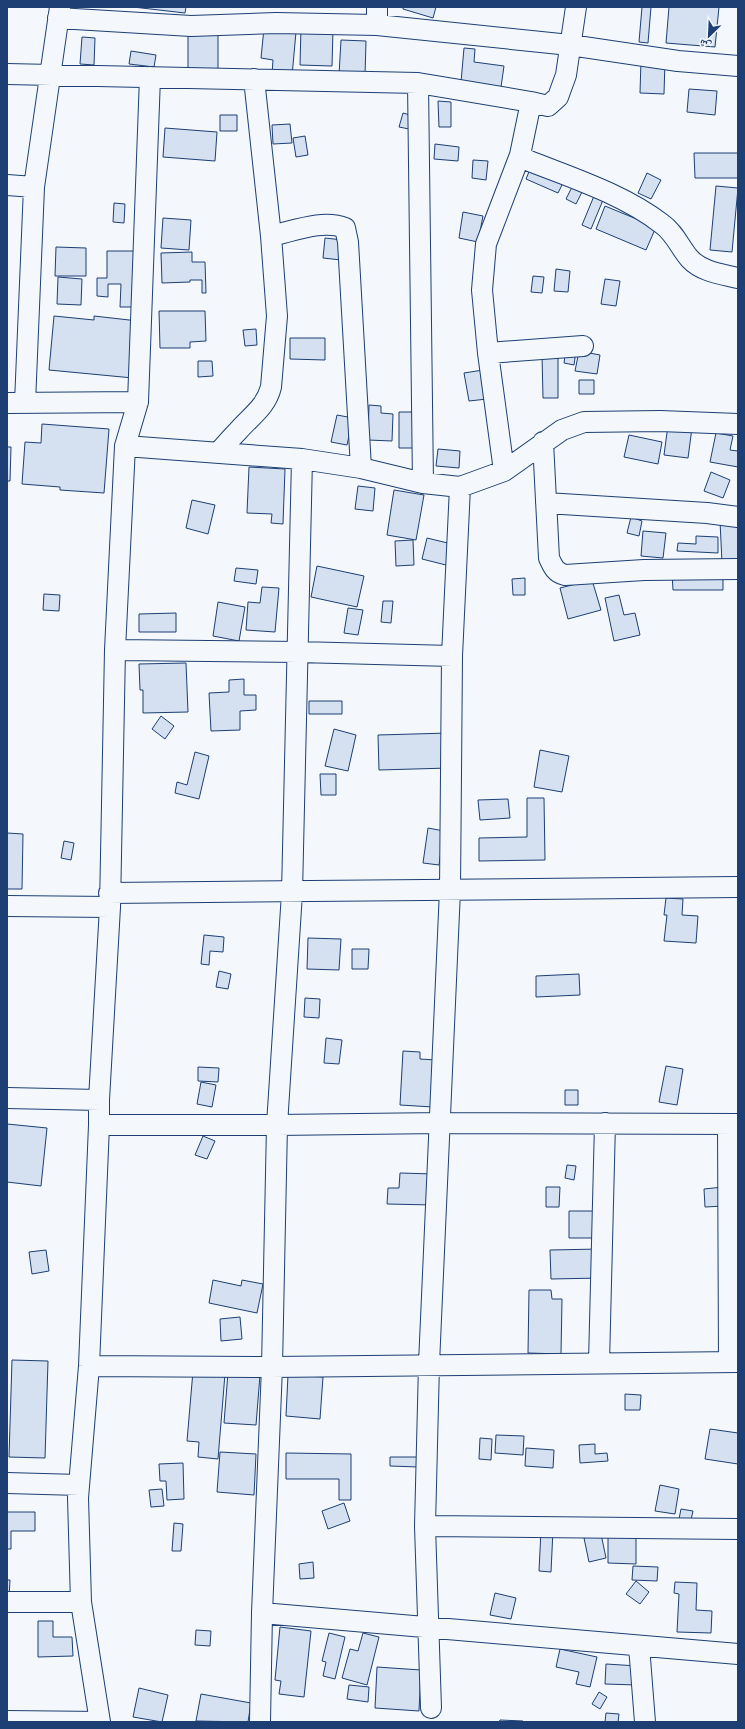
<svg xmlns="http://www.w3.org/2000/svg" width="745" height="1729" font-family="'Archivo Narrow','Noto Naskh Arabic',sans-serif">
  <rect width="100%" height="100%" fill="#f4f7fb"/>
  <path fill="#d5e0f0" stroke="#1d3f73" d="M 133,7 L 186,7 L 185,13 Z
    M 403,7 L 436,7 L 433,18 L 403,9 Z
    M 642,7 L 651,7 L 648,43 L 639,42 Z
    M 669,7 L 719,7 L 715,47 L 666,43 Z
    M 264,28 L 296,32 L 292,76 L 272,74 L 273,60 L 261,58 Z
    M 301,28 L 333,29 L 332,66 L 300,65 Z
    M 188,34 L 218,35 L 218,71 L 188,71 Z
    M 82,37 L 95,38 L 94,65 L 80,64 Z
    M 341,40 L 366,41 L 365,76 L 339,75 Z
    M 464,48 L 475,49 L 474,62 L 504,66 L 501,87 L 461,82 Z
    M 131,51 L 156,55 L 154,67 L 129,64 Z
    M 641,60 L 665,61 L 664,94 L 640,93 Z
    M 689,89 L 717,91 L 715,115 L 687,112 Z
    M 438,101 L 451,102 L 451,127 L 439,127 Z
    M 403,113 L 417,117 L 414,130 L 399,127 Z
    M 220,115 L 237,115 L 237,131 L 220,131 Z
    M 290,124 L 292,143 L 273,144 L 272,125 Z
    M 165,128 L 217,132 L 215,161 L 163,157 Z
    M 305,136 L 308,155 L 296,157 L 293,138 Z
    M 435,144 L 459,147 L 458,161 L 434,159 Z
    M 694,153 L 738,153 L 738,178 L 695,178 Z
    M 473,160 L 488,161 L 486,180 L 472,178 Z
    M 531,167 L 564,181 L 558,193 L 526,179 Z
    M 647,173 L 661,180 L 651,199 L 638,193 Z
    M 573,185 L 583,190 L 576,204 L 566,199 Z
    M 716,186 L 738,188 L 732,252 L 710,250 Z
    M 594,196 L 603,200 L 591,229 L 582,225 Z
    M 114,203 L 125,204 L 124,223 L 113,222 Z
    M 605,206 L 656,227 L 646,250 L 596,229 Z
    M 463,212 L 483,216 L 478,242 L 459,238 Z
    M 163,218 L 191,220 L 189,250 L 161,248 Z
    M 325,238 L 343,240 L 341,260 L 323,258 Z
    M 56,247 L 86,248 L 86,276 L 55,276 Z
    M 107,251 L 136,251 L 135,307 L 120,307 L 121,284 L 108,284 L 108,297 L 97,296 L 97,278 L 107,278 Z
    M 192,252 L 192,262 L 205,262 L 206,293 L 202,293 L 202,280 L 190,280 L 190,282 L 162,283 L 161,253 Z
    M 556,269 L 570,271 L 568,292 L 554,291 Z
    M 533,276 L 544,277 L 542,293 L 531,292 Z
    M 58,277 L 82,279 L 81,305 L 57,304 Z
    M 605,279 L 620,281 L 616,306 L 601,304 Z
    M 159,311 L 205,311 L 206,341 L 190,342 L 190,348 L 160,348 Z
    M 54,316 L 94,320 L 94,316 L 138,321 L 133,378 L 49,370 Z
    M 256,329 L 257,345 L 245,346 L 243,330 Z
    M 290,338 L 325,338 L 325,360 L 290,359 Z
    M 566,349 L 576,351 L 574,365 L 564,363 Z
    M 579,351 L 600,355 L 597,374 L 575,371 Z
    M 542,355 L 558,355 L 558,398 L 543,398 Z
    M 198,361 L 212,361 L 213,376 L 198,377 Z
    M 483,370 L 487,399 L 469,401 L 464,373 Z
    M 579,380 L 594,380 L 594,394 L 579,394 Z
    M 369,405 L 381,406 L 381,413 L 393,414 L 392,441 L 368,440 Z
    M 399,412 L 419,412 L 418,448 L 399,448 Z
    M 337,415 L 353,418 L 347,445 L 331,442 Z
    M 42,424 L 109,429 L 104,493 L 60,490 L 60,487 L 22,484 L 25,442 L 41,443 Z
    M 668,425 L 692,428 L 688,458 L 664,455 Z
    M 716,433 L 733,436 L 730,450 L 738,451 L 738,467 L 710,462 Z
    M 629,435 L 662,442 L 658,464 L 624,457 Z
    M 7,447 L 11,447 L 10,481 L 7,481 Z
    M 438,449 L 460,451 L 459,468 L 436,466 Z
    M 249,467 L 285,469 L 283,524 L 271,523 L 272,514 L 247,513 Z
    M 711,472 L 730,480 L 723,498 L 704,491 Z
    M 358,486 L 375,488 L 373,511 L 355,509 Z
    M 394,490 L 424,495 L 416,540 L 387,535 Z
    M 192,500 L 215,505 L 208,534 L 186,528 Z
    M 631,517 L 642,521 L 639,536 L 627,533 Z
    M 738,520 L 738,562 L 722,563 L 720,521 Z
    M 643,531 L 666,533 L 663,558 L 641,556 Z
    M 696,536 L 718,537 L 718,553 L 677,551 L 678,543 L 696,544 Z
    M 427,538 L 456,545 L 450,566 L 422,559 Z
    M 413,540 L 414,565 L 396,566 L 395,541 Z
    M 317,566 L 364,576 L 357,607 L 311,597 Z
    M 236,568 L 258,570 L 256,584 L 234,581 Z
    M 672,573 L 723,573 L 723,590 L 673,590 Z
    M 525,578 L 525,595 L 513,595 L 512,579 Z
    M 592,580 L 601,610 L 568,619 L 560,588 Z
    M 262,587 L 279,588 L 275,632 L 246,630 L 248,602 L 260,603 Z
    M 44,594 L 60,595 L 59,611 L 43,610 Z
    M 619,595 L 624,615 L 635,613 L 640,635 L 614,641 L 605,598 Z
    M 383,601 L 393,601 L 391,623 L 381,622 Z
    M 218,602 L 245,607 L 239,641 L 213,636 Z
    M 348,608 L 363,610 L 358,635 L 344,633 Z
    M 176,613 L 176,632 L 139,632 L 139,614 Z
    M 186,663 L 188,712 L 143,713 L 143,690 L 140,690 L 139,664 Z
    M 244,679 L 244,695 L 256,695 L 256,710 L 240,711 L 240,730 L 211,731 L 209,693 L 229,692 L 229,680 Z
    M 309,701 L 342,701 L 342,714 L 309,714 Z
    M 161,716 L 174,726 L 165,739 L 152,729 Z
    M 334,729 L 356,735 L 348,771 L 325,766 Z
    M 449,733 L 449,768 L 379,770 L 378,735 Z
    M 540,750 L 569,756 L 562,792 L 534,787 Z
    M 195,752 L 209,756 L 199,799 L 175,793 L 177,782 L 187,785 Z
    M 320,774 L 336,774 L 336,795 L 321,795 Z
    M 527,798 L 544,798 L 545,860 L 479,861 L 479,838 L 527,837 Z
    M 508,799 L 510,818 L 480,820 L 478,800 Z
    M 428,828 L 444,831 L 439,865 L 423,863 Z
    M 7,833 L 23,834 L 22,889 L 7,889 Z
    M 64,841 L 74,843 L 71,860 L 61,858 Z
    M 666,898 L 683,899 L 682,915 L 698,916 L 696,943 L 664,941 L 667,915 L 664,915 Z
    M 204,935 L 224,937 L 223,952 L 210,951 L 209,965 L 201,964 Z
    M 308,938 L 341,939 L 339,970 L 307,969 Z
    M 352,949 L 369,949 L 368,969 L 352,969 Z
    M 219,971 L 231,974 L 228,989 L 216,987 Z
    M 579,974 L 580,995 L 536,997 L 536,976 Z
    M 305,998 L 320,999 L 319,1018 L 304,1017 Z
    M 326,1038 L 342,1040 L 339,1064 L 324,1063 Z
    M 403,1051 L 420,1052 L 420,1059 L 436,1060 L 433,1107 L 400,1105 Z
    M 666,1066 L 683,1069 L 677,1105 L 659,1102 Z
    M 198,1067 L 219,1068 L 218,1082 L 198,1081 Z
    M 201,1082 L 216,1085 L 212,1107 L 197,1104 Z
    M 565,1090 L 578,1090 L 578,1105 L 565,1105 Z
    M 7,1124 L 47,1128 L 41,1186 L 7,1182 Z
    M 203,1136 L 215,1141 L 207,1159 L 195,1155 Z
    M 567,1165 L 576,1166 L 574,1180 L 565,1178 Z
    M 400,1173 L 434,1174 L 433,1205 L 387,1204 L 388,1188 L 399,1188 Z
    M 546,1187 L 560,1187 L 559,1207 L 546,1207 Z
    M 723,1187 L 724,1206 L 705,1207 L 704,1189 Z
    M 569,1211 L 598,1211 L 598,1238 L 569,1238 Z
    M 600,1249 L 601,1278 L 551,1279 L 550,1250 Z
    M 46,1250 L 49,1271 L 32,1274 L 29,1252 Z
    M 213,1280 L 241,1286 L 242,1280 L 263,1284 L 257,1313 L 209,1303 Z
    M 529,1290 L 551,1290 L 552,1299 L 562,1299 L 561,1354 L 528,1353 Z
    M 240,1317 L 242,1339 L 221,1341 L 220,1319 Z
    M 12,1360 L 48,1361 L 45,1458 L 9,1457 Z
    M 193,1371 L 225,1374 L 218,1459 L 198,1457 L 199,1442 L 187,1441 Z
    M 228,1372 L 260,1375 L 256,1425 L 224,1423 Z
    M 288,1375 L 323,1377 L 320,1419 L 286,1416 Z
    M 625,1394 L 641,1395 L 640,1410 L 625,1410 Z
    M 710,1429 L 738,1433 L 738,1464 L 705,1459 Z
    M 496,1435 L 524,1436 L 523,1455 L 495,1453 Z
    M 480,1438 L 492,1439 L 491,1460 L 479,1459 Z
    M 595,1444 L 595,1454 L 607,1453 L 608,1461 L 580,1463 L 579,1445 Z
    M 526,1448 L 554,1450 L 553,1468 L 525,1466 Z
    M 220,1452 L 256,1454 L 254,1495 L 217,1492 Z
    M 286,1453 L 351,1454 L 351,1500 L 339,1500 L 339,1479 L 286,1479 Z
    M 390,1457 L 419,1457 L 419,1467 L 390,1466 Z
    M 183,1463 L 184,1499 L 167,1500 L 166,1481 L 160,1481 L 159,1464 Z
    M 660,1485 L 679,1489 L 675,1514 L 655,1511 Z
    M 162,1489 L 164,1506 L 151,1507 L 149,1490 Z
    M 344,1503 L 350,1521 L 328,1529 L 322,1511 Z
    M 681,1509 L 693,1511 L 691,1520 L 679,1519 Z
    M 7,1512 L 35,1512 L 35,1531 L 11,1531 L 11,1549 L 7,1549 Z
    M 174,1523 L 183,1524 L 181,1551 L 172,1551 Z
    M 541,1530 L 553,1530 L 551,1572 L 539,1571 Z
    M 601,1534 L 606,1558 L 589,1562 L 584,1538 Z
    M 608,1535 L 636,1536 L 636,1564 L 608,1563 Z
    M 313,1562 L 314,1578 L 300,1579 L 299,1564 Z
    M 633,1566 L 658,1567 L 657,1581 L 632,1580 Z
    M 7,1580 L 10,1580 L 9,1597 L 7,1597 Z
    M 636,1581 L 649,1592 L 640,1604 L 626,1594 Z
    M 675,1582 L 697,1583 L 696,1610 L 712,1611 L 711,1633 L 677,1632 L 679,1594 L 674,1593 Z
    M 495,1593 L 516,1598 L 511,1619 L 490,1615 Z
    M 38,1621 L 53,1621 L 53,1637 L 72,1637 L 73,1656 L 38,1657 Z
    M 280,1627 L 311,1631 L 304,1697 L 279,1694 L 281,1681 L 275,1680 Z
    M 196,1630 L 211,1631 L 210,1646 L 195,1645 Z
    M 329,1633 L 345,1637 L 335,1679 L 323,1676 L 326,1662 L 322,1661 Z
    M 363,1633 L 379,1637 L 367,1685 L 342,1678 L 350,1649 L 358,1651 Z
    M 560,1649 L 597,1657 L 590,1687 L 576,1684 L 579,1672 L 556,1667 Z
    M 606,1664 L 638,1666 L 637,1685 L 605,1684 Z
    M 377,1667 L 421,1670 L 419,1711 L 375,1708 Z
    M 349,1685 L 369,1687 L 368,1702 L 347,1699 Z
    M 139,1688 L 168,1695 L 162,1722 L 133,1717 Z
    M 599,1692 L 607,1697 L 600,1709 L 592,1704 Z
    M 201,1694 L 251,1703 L 248,1722 L 196,1721 Z
    M 606,1713 L 619,1714 L 618,1722 L 605,1722 Z
    M 500,1720 L 523,1721 L 523,1722 L 499,1722 Z"/>
  <g fill="none" stroke-linecap="round" stroke-linejoin="round">
    <defs>
      <path id="minor" d="M 377,7 L 377,25
        M 58,18 L 191,26 L 276,23 L 377,25 L 570,45 L 678,61 L 738,66
        M 7,74 L 418,83 L 531,102
        M 418,83 L 423,483
        M 520,155 L 527,160 C 572,178 623,194 662,224 C 675,233 680,248 690,259 C 702,272 722,274 738,278
        M 7,185 L 34,187
        M 271,236 C 294,231 323,219 345,228 L 348,242 L 361,468
        M 488,353 L 583,346
        M 7,403 L 138,402
        M 25,403 L 34,187 L 60,7
        M 543,442 L 549,558 C 553,567 556,573 565,575 L 644,570 L 738,569
        M 125,446 L 302,459 L 361,468 L 423,483 L 460,487 L 504,471 L 562,430 L 584,422 L 660,421 L 738,424
        M 219,452 C 225,445 231,438 238,431 C 251,416 266,407 271,387 L 277,316 L 271,236 L 254,79
        M 504,471 L 488,353 L 482,290 L 486,244 L 520,155 L 531,102 L 548,106 L 558,97 L 566,75 L 576,7
        M 546,503 L 707,513 L 738,517
        M 115,650 L 298,652 L 452,656
        M 109,893 L 738,887
        M 7,906 L 110,907
        M 7,1098 L 99,1100
        M 728,1124 L 729,1362
        M 99,1125 L 277,1125 L 441,1123 L 738,1124
        M 599,1363 L 605,1123
        M 89,1366 L 272,1367 L 738,1362
        M 7,1483 L 79,1485
        M 425,1526 L 738,1529
        M 7,1602 L 81,1602
        M 262,1613 L 738,1654
        M 639,1646 L 645,1722
        M 431,1708 L 425,1526 L 429,1364 L 450,890 L 452,656 L 460,487
        M 7,1721 L 100,1722
        M 100,1722 L 81,1602 L 78,1498 L 89,1366 L 99,1125 L 99,1100 L 110,907 L 115,650 L 125,446 L 138,402 L 150,77
        M 260,1722 L 262,1613 L 272,1367 L 277,1125 L 292,893 L 302,459"/>
    </defs>
    <use href="#minor" stroke="#1d3f73" stroke-width="22"/>
    <use href="#minor" stroke="#f4f7fb" stroke-width="20"/>
  </g>
  <rect width="745" height="1729" fill="none" stroke="#1d3f73" stroke-width="16"/>
  <g transform="translate(709 36) rotate(204)" stroke="#f4f7fb" stroke-width="3" paint-order="stroke">
  <path d="M0-3L7 15L0 10L-7 15Z" fill="#1d3f73"/>
  <text y="-6" font-size="11" font-weight="bold" text-anchor="middle" fill="#1d3f73">ش</text>
  </g>
</svg>
